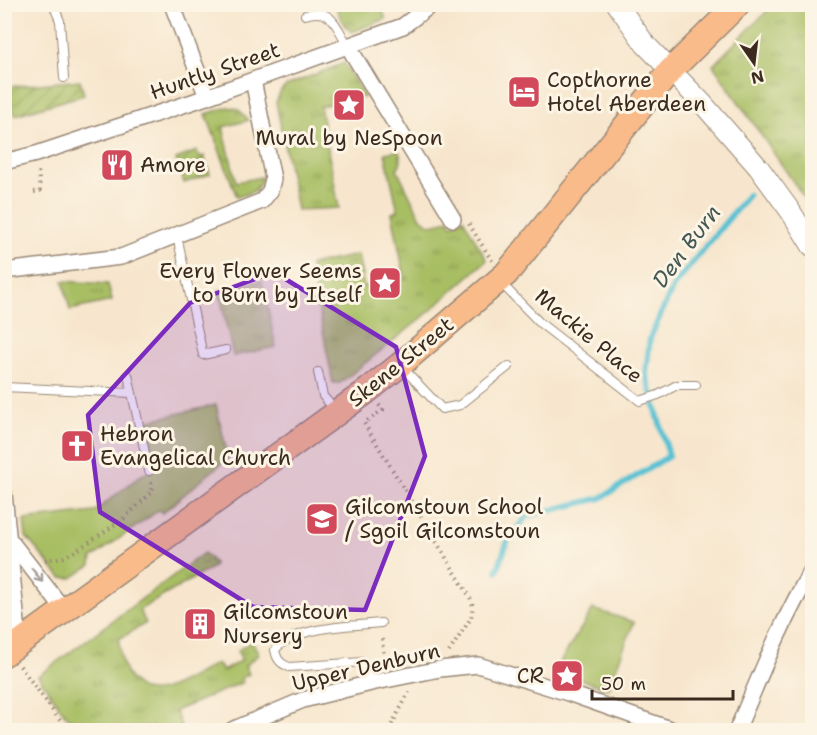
<svg xmlns="http://www.w3.org/2000/svg" width="817" height="735" font-family="'Shantell Sans',sans-serif">
  <defs>
    <pattern id="grass-tufts" width="24" height="20" patternUnits="userSpaceOnUse" patternTransform="scale(1.5)"><rect width="24" height="20" fill="#a8be63"/><path d="M3 7l-1-3M5 7V3M7 7l1-3M15 17l-1-3M17 17v-4M19 17l1-3" fill="none" stroke="#8a9b51"/></pattern>
    <pattern id="garden-furrows" width="10" height="10" patternUnits="userSpaceOnUse" patternTransform="scale(1.5)"><rect width="10" height="10" fill="#a8be63"/><path d="M-1 1l2-2M0 10L10 0M9 11l2-2" fill="none" stroke="#8a9b51"/></pattern>
  </defs>
  <rect width="100%" height="100%" fill="#fcf5e5"/>
  <filter id="ink" filterUnits="userSpaceOnUse"><feTurbulence type="fractalNoise" baseFrequency=".0167" numOctaves="2"/><feDisplacementMap in="SourceGraphic" scale="12" xChannelSelector="R" yChannelSelector="G"/><feConvolveMatrix kernelMatrix="1 2 1 2 8 2 1 2 1" color-interpolation-filters="sRGB"/></filter>
  <filter id="wash" filterUnits="userSpaceOnUse"><feTurbulence type="fractalNoise" baseFrequency=".008" numOctaves="4" result="noise"/><feDisplacementMap in="SourceGraphic" scale="24" xChannelSelector="R" yChannelSelector="G"/><feGaussianBlur stdDeviation="1.35" result="paint"/><feColorMatrix in="noise" values="0 0 0 0 0 0 0 0 0 0 0 0 0 0 0 0 0 1.4 0 .05"/><feComposite in="paint" operator="in"/></filter>
  <g filter="url(#wash)">
    <rect width="100%" height="100%" fill="#f7e6cd"/>
    <path fill="url(#grass-tufts)" stroke="#727440" stroke-width="1.5" d="M 335,5 L 340,5 L 342,7 L 349,5 L 380,5 L 386,19 L 352,32 L 344,25 Z
      M 773,5 L 812,5 L 812,209 L 713,65 Z
      M 344,63 L 365,97 L 320,106 L 339,208 L 297,210 L 276,102 L 281,91 L 286,86 Z
      M 228,107 L 238,109 L 249,120 L 223,127 L 236,182 L 262,177 C 258,192 251,193 237,197 L 206,114 Z
      M 398,150 C 402,158 402,162 397,169 L 421,218 C 432,228 435,225 448,219 L 452,225 L 463,218 L 487,260 L 422,318 L 340,383 L 333,383 L 310,265 L 358,255 L 364,287 L 405,279 L 392,213 L 398,211 L 385,153 Z
      M 63,281 L 108,284 L 112,301 L 70,310 Z
      M 262,281 L 276,347 L 233,356 L 219,290 Z
      M 204,553 L 214,563 L 213,567 L 139,610 L 146,623 L 119,639 C 119,651 121,661 126,672 C 130,681 140,690 151,691 C 168,693 202,671 217,663 L 223,671 L 242,660 L 237,651 L 252,641 L 259,654 L 245,666 L 249,674 L 241,678 L 243,682 L 175,711 L 182,728 L 176,730 L 80,730 L 77,725 L 66,716 L 38,676 Z"/>
    <path fill="#a8be63" stroke="#727440" stroke-width="1.5" d="M 216,405 L 228,458 L 162,513 L 159,510 L 92,558 L 91,565 L 72,578 L 61,578 L 26,537 L 24,520 L 94,512 L 140,476 L 155,468 L 146,421 Z
      M 593,609 L 634,622 L 608,689 L 555,670 Z"/>
    <path fill="url(#garden-furrows)" stroke="#727440" stroke-width="1.5" d="M 80,80 L 84,95 L 15,115 L 7,87 Z
      M 197,151 L 200,157 L 204,156 L 210,174 L 184,183 L 176,159 Z"/>
    <g fill="none" stroke-linecap="round" stroke-linejoin="round">
      <path stroke="#57c1d3" stroke-width="6" d="M 497,571 L 508,540 L 527,516 L 601,498 L 669,456 L 646,374 L 650,338 L 674,285 L 748,195"/>
    </g>
  </g>
  <g filter="url(#ink)">
    <g fill="none" stroke-linecap="round" stroke-linejoin="round">
      <defs>
        <path id="service" d="M 53,4 L 60,21 L 64,78
          M 305,15 C 331,6 337,27 348,46
          M 177,236 L 203,355 L 226,350
          M 500,282 L 540,323 L 640,401 L 658,395 L 677,385 L 696,385
          M 403,368 L 442,409 L 460,405 L 509,366
          M 318,372 L 323,396 L 336,411
          M 128,375 L 149,471
          M 4,387 L 132,393
          M 371,683 L 363,662 L 289,667 C 280,663 277,660 275,650 C 293,626 353,626 381,623"/>
        <path id="minor" d="M 172,4 L 207,97
          M 348,46 L 453,219
          M 4,162 L 36,154 L 195,101 L 403,26 L 432,4
          M 4,271 L 121,257 L 262,201 L 270,191 L 273,179 L 253,80
          M 4,494 L 19,643
          M 9,539 L 64,610
          M 232,730 L 303,700 L 371,683 L 440,669 L 478,665 L 568,693 L 673,730
          M 737,730 C 760,676 782,620 812,570"/>
        <path id="tertiary" d="M 617,4 L 645,44 L 703,104 L 759,168 L 791,212 L 812,246"/>
        <path id="primary" d="M 4,654 L 367,391 L 400,365 L 506,274 L 670,71 L 738,4"/>
      </defs>
      <use href="#service" stroke="#998876" stroke-width="10"/>
      <use href="#minor" stroke="#998876" stroke-width="18"/>
      <use href="#tertiary" stroke="#998876" stroke-width="22"/>
      <use href="#primary" stroke="#998876" stroke-width="27"/>
      <path stroke="#998876" stroke-width="4" stroke-dasharray="1.5 4.5" stroke-linecap="butt" d="M 34,192 L 40,191 L 38,169
        M 469,224 L 492,261
        M 379,405 L 383,410 L 364,423 L 470,597 L 473,606 L 471,618 L 449,652
        M 45,560 L 64,557 L 77,550 L 122,520 L 153,491 L 151,482
        M 382,639 L 385,665
        M 20,666 L 67,730 L 75,728 L 76,730
        M 389,730 L 409,692"/>
      <use href="#service" stroke="#fff" stroke-width="8"/>
      <use href="#minor" stroke="#fff" stroke-width="15"/>
      <use href="#tertiary" stroke="#fff" stroke-width="20"/>
      <use href="#primary" stroke="#fabb8b" stroke-width="24"/>
    </g>
    <defs><path id="oneway-shaft" d="M-6 0H5M1.5-3L5.5 0L1.5 3" fill="none" stroke-width="1.6" stroke-linecap="round" stroke-linejoin="round" transform="scale(1.5)"/></defs>
    <use stroke="#a79f9a" href="#oneway-shaft" transform="translate(37 575) rotate(52)"/>
  </g>
  <path fill="#7b2cbf" fill-opacity="0.2" stroke="#7b2cbf" stroke-width="4.5" stroke-linejoin="round" d="M 274,272 L 396,347 L 425,456 L 365,610 L 253,607 L 100,512 L 88,415 L 190,303 Z"/>
  <defs>
    <symbol id="hotel-square" viewBox="-11 -11 22 22"><rect x="-9" y="-9" width="18" height="18" rx="4" fill="#d1495b" stroke="#fcf5e5"/><path d="M-6-4.5h1.5V1H6V5H4.5V3h-9V5H-6ZM-4 0a1.8 1.8 0 1 1 3.6 0ZM.5 0V-2.5h3Q6-2.5 6 0Z" fill="#fff"/></symbol>
    <symbol id="sight-square" viewBox="-11 -11 22 22"><rect x="-9" y="-9" width="18" height="18" rx="4" fill="#d1495b" stroke="#fcf5e5"/><path d="M0-6L1.8-2.2L6-1.7L2.9 1.2L3.7 5.4L0 3.3L-3.7 5.4L-2.9 1.2L-6-1.7L-1.8-2.2Z" fill="#fff"/></symbol>
    <symbol id="restaurant-square" viewBox="-11 -11 22 22"><rect x="-9" y="-9" width="18" height="18" rx="4" fill="#d1495b" stroke="#fcf5e5"/><path d="M-5-6h1v4h1v-4h1v4h1v-4h1v5L-1.5 .5V6h-2V.5L-5-1ZM5-6V6H3V1.5H1.5Q1.5-4 5-6Z" fill="#fff"/></symbol>
    <symbol id="church-square" viewBox="-11 -11 22 22"><rect x="-9" y="-9" width="18" height="18" rx="4" fill="#d1495b" stroke="#fcf5e5"/><path d="M-1.2-6h2.4v3.5h3.3v2.4h-3.3V6h-2.4V-.1h-3.3v-2.4h3.3Z" fill="#fff"/></symbol>
    <symbol id="school-square" viewBox="-11 -11 22 22"><rect x="-9" y="-9" width="18" height="18" rx="4" fill="#d1495b" stroke="#fcf5e5"/><path d="M0-5L7-2L0 1L-7-2ZM-4 1L0 2.5L4 1V4Q0 6-4 4Z" fill="#fff"/></symbol>
    <symbol id="building-square" viewBox="-11 -11 22 22"><rect x="-9" y="-9" width="18" height="18" rx="4" fill="#d1495b" stroke="#fcf5e5"/><path d="M-4-6H4V6H1V3H-1V6H-4ZM-2.5-4.3h1.7v1.8h-1.7ZM.8-4.3h1.7v1.8H.8ZM-2.5-1h1.7V.8h-1.7ZM.8-1h1.7V.8H.8Z" fill="#fff"/></symbol>
  </defs>
  <g fill-rule="evenodd">
    <use href="#hotel-square" x="505" y="73" width="38" height="38"/>
    <use href="#sight-square" x="330" y="86" width="38" height="38"/>
    <use href="#restaurant-square" x="98" y="146" width="38" height="38"/>
    <use href="#sight-square" x="366" y="264" width="38" height="38"/>
    <use href="#church-square" x="58" y="427" width="38" height="38"/>
    <use href="#school-square" x="303" y="500" width="38" height="38"/>
    <use href="#building-square" x="181" y="605" width="38" height="38"/>
    <use href="#sight-square" x="548" y="657" width="38" height="38"/>
  </g>
  <g text-anchor="middle" stroke-width="6" stroke-linejoin="round" paint-order="stroke">
    <g font-size="21" fill="#3b2a1e" stroke="#fcf5e5">
      <text transform="translate(215 71) rotate(-19)" y="7">Huntly Street</text>
      <text transform="translate(589 336) rotate(40)" y="7">Mackie Place</text>
      <text transform="translate(401 362) rotate(-39)" y="7">Skene Street</text>
      <text transform="translate(366 667) rotate(-13)" y="7">Upper Denburn</text>
    </g>
    <g font-size="21" fill="#3b2a1e" stroke="#fcf5e5" text-anchor="start">
      <text x="547" y="87">Copthorne<tspan x="547" dy="24">Hotel Aberdeen</tspan></text>
      <text x="349" y="145" text-anchor="middle">Mural by NeSpoon</text>
      <text x="140" y="172">Amore</text>
      <text x="362" y="278" text-anchor="end">Every Flower Seems<tspan x="362" dy="24">to Burn by Itself</tspan></text>
      <text x="100" y="441">Hebron<tspan x="100" dy="24">Evangelical Church</tspan></text>
      <text x="345" y="514">Gilcomstoun School<tspan x="345" dy="24">/ Sgoil Gilcomstoun</tspan></text>
      <text x="223" y="619">Gilcomstoun<tspan x="223" dy="24">Nursery</tspan></text>
      <text x="544" y="683" text-anchor="end">CR</text>
    </g>
    <g font-size="22" font-style="italic" fill="#435754" stroke="#fcf5e5">
      <text transform="translate(686 246) rotate(-53)" y="8">Den Burn</text>
    </g>
  </g>
  <rect width="817" height="735" fill="none" stroke="#fcf5e5" stroke-width="24"/>
  <g transform="translate(754 63) rotate(166)" stroke="#fcf5e5" stroke-width="4.5" paint-order="stroke">
  <path d="M0-4.5L10 22L0 15L-10 22Z" fill="#3b2a1e"/>
  <text y="-9" font-size="16" font-weight="bold" text-anchor="middle" fill="#3b2a1e">N</text>
  </g>
  <path d="M592 690v9h141v-9" fill="none" stroke="#3b2a1e" stroke-width="3"/>
  <text x="601" y="690" font-size="18" fill="#3b2a1e" stroke="#fcf5e5" stroke-width="4.5" paint-order="stroke">50 m</text>
</svg>
